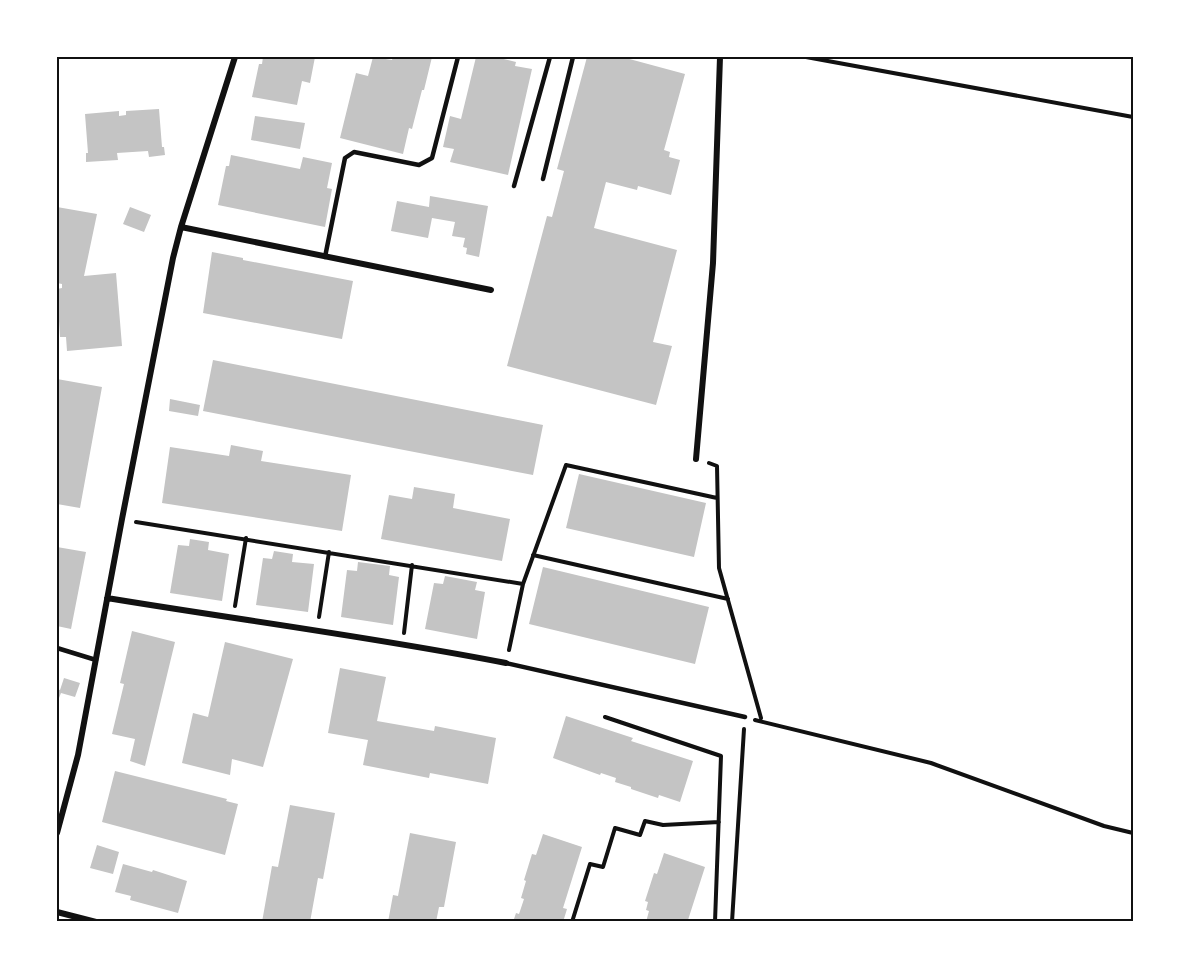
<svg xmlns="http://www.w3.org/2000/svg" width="1190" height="979" font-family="'Asap Condensed',sans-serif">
  <rect width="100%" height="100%" fill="#fff"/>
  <path fill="#c4c4c4" d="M 263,57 L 294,59 L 295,57 L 315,57 L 310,83 L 302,81 L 297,105 L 252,97 L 259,64 L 262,64 Z
    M 373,57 L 392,60 L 393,57 L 432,57 L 424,90 L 422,90 L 412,129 L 409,128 L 403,154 L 340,138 L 356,73 L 368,76 Z
    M 476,57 L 495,57 L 516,62 L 515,66 L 532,69 L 508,175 L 450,162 L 454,149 L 443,147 L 450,116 L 461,119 Z
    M 587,57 L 622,57 L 685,74 L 664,150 L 670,152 L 669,157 L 680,160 L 671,195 L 638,186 L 637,190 L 606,182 L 594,228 L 677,250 L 653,342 L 672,346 L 656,405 L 507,366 L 547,216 L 552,217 L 564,171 L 557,169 Z
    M 159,109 L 162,147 L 164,147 L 165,155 L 149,157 L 148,151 L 117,153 L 118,160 L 86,162 L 86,153 L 88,153 L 85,114 L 119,111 L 119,116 L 126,115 L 126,111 Z
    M 255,116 L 305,123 L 300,149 L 251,140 Z
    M 231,155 L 300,169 L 303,157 L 332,163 L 327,188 L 332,189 L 325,227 L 218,205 L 226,166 L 229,166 Z
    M 430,196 L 488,206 L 479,257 L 466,254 L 467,248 L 463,247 L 465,238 L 452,236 L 455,222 L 432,218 L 428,238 L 391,231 L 397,201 L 429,207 Z
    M 57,207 L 97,214 L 84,276 L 116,273 L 122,346 L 67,351 L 66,337 L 60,337 L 57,289 L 62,288 L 62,284 L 57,283 Z
    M 130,207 L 151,215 L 144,232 L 123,224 Z
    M 212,252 L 243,258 L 243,260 L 353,281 L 342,339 L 203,313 Z
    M 213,360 L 543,425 L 533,475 L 203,411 Z
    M 57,379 L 102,387 L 80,508 L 57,504 Z
    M 170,399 L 200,405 L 198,416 L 169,411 Z
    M 231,445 L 263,451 L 261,461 L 351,475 L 342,531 L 162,503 L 170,447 L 229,456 Z
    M 579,474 L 706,503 L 694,557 L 566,528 Z
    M 414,487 L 455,494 L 453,508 L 510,519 L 502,561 L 381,539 L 389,495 L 412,499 Z
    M 190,539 L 209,542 L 208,550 L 229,554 L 222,601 L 170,593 L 178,545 L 189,546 Z
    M 57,547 L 86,552 L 71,629 L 57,626 Z
    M 274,551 L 293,554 L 292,562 L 314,564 L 308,612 L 256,605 L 263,558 L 272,559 Z
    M 358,562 L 390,566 L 389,575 L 399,577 L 393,625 L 341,617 L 347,570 L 357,571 Z
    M 543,567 L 709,607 L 695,664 L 529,624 Z
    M 445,576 L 477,582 L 475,590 L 485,592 L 477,639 L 425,629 L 434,583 L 443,584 Z
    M 132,631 L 175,642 L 145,766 L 130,761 L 135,739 L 112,734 L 124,684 L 120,683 Z
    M 225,642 L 293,659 L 263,767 L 232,759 L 230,775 L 182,763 L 193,713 L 208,717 Z
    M 340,668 L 386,677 L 377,721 L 434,731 L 435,726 L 496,738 L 488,784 L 430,773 L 429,778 L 363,765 L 368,740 L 328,733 Z
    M 64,678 L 80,683 L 75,697 L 61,693 L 57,703 L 57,689 L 60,690 Z
    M 566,716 L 633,738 L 631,741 L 693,761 L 680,802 L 659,795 L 658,798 L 631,789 L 631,787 L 615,782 L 616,778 L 601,773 L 600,775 L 553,758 Z
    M 115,771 L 227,799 L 226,801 L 238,804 L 225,855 L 102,822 Z
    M 290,805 L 335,813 L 323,879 L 318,878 L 310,922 L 262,922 L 272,866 L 278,867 Z
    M 410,833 L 456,842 L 444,907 L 439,907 L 436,922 L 388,922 L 393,895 L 398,896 Z
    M 543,834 L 582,847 L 563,908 L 567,909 L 563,922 L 513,922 L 516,913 L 519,914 L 524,899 L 521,898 L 526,881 L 524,880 L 532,854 L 536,855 Z
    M 97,845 L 119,852 L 113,874 L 90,868 Z
    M 664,853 L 705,867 L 688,920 L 692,922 L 646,922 L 649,911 L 646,910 L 648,902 L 645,901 L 654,873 L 657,874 Z
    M 123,864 L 152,872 L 153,870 L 187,881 L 178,913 L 130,900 L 131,896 L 115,892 Z"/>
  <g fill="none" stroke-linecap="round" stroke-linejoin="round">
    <path stroke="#111" stroke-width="4" d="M 806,57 L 1133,117
      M 709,463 L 717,466 L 719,568 L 761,718
      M 136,522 L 523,584
      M 533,555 L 728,599
      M 235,606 L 246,538
      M 319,617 L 329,552
      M 404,633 L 412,565
      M 509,650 L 523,584 L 566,465 L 717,498
      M 605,717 L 721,756 L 715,922
      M 755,720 L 931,763 L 1104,826 L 1133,833
      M 572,922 L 590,864 L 603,867 L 615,828 L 640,835 L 645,821 L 663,825 L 719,822
      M 732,922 L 744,729"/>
    <path stroke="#111" stroke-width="4.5" d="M 543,179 L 573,57
      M 514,186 L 550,57
      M 325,257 L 345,158 L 354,152 L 419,165 L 432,158 L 458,57
      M 57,648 L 96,660
      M 506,663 L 745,717"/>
    <path stroke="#111" stroke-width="6" d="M 181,227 L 491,290
      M 696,459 L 713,263 L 720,57
      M 107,598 C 240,620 374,637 506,663
      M 57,833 L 78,755 L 122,519 L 173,258 L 181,227 L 235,57
      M 57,912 L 96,922"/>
  </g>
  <rect width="1190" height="979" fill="none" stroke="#ffffff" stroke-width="117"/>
  <rect x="58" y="58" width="1074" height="862" fill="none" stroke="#111" stroke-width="2"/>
</svg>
